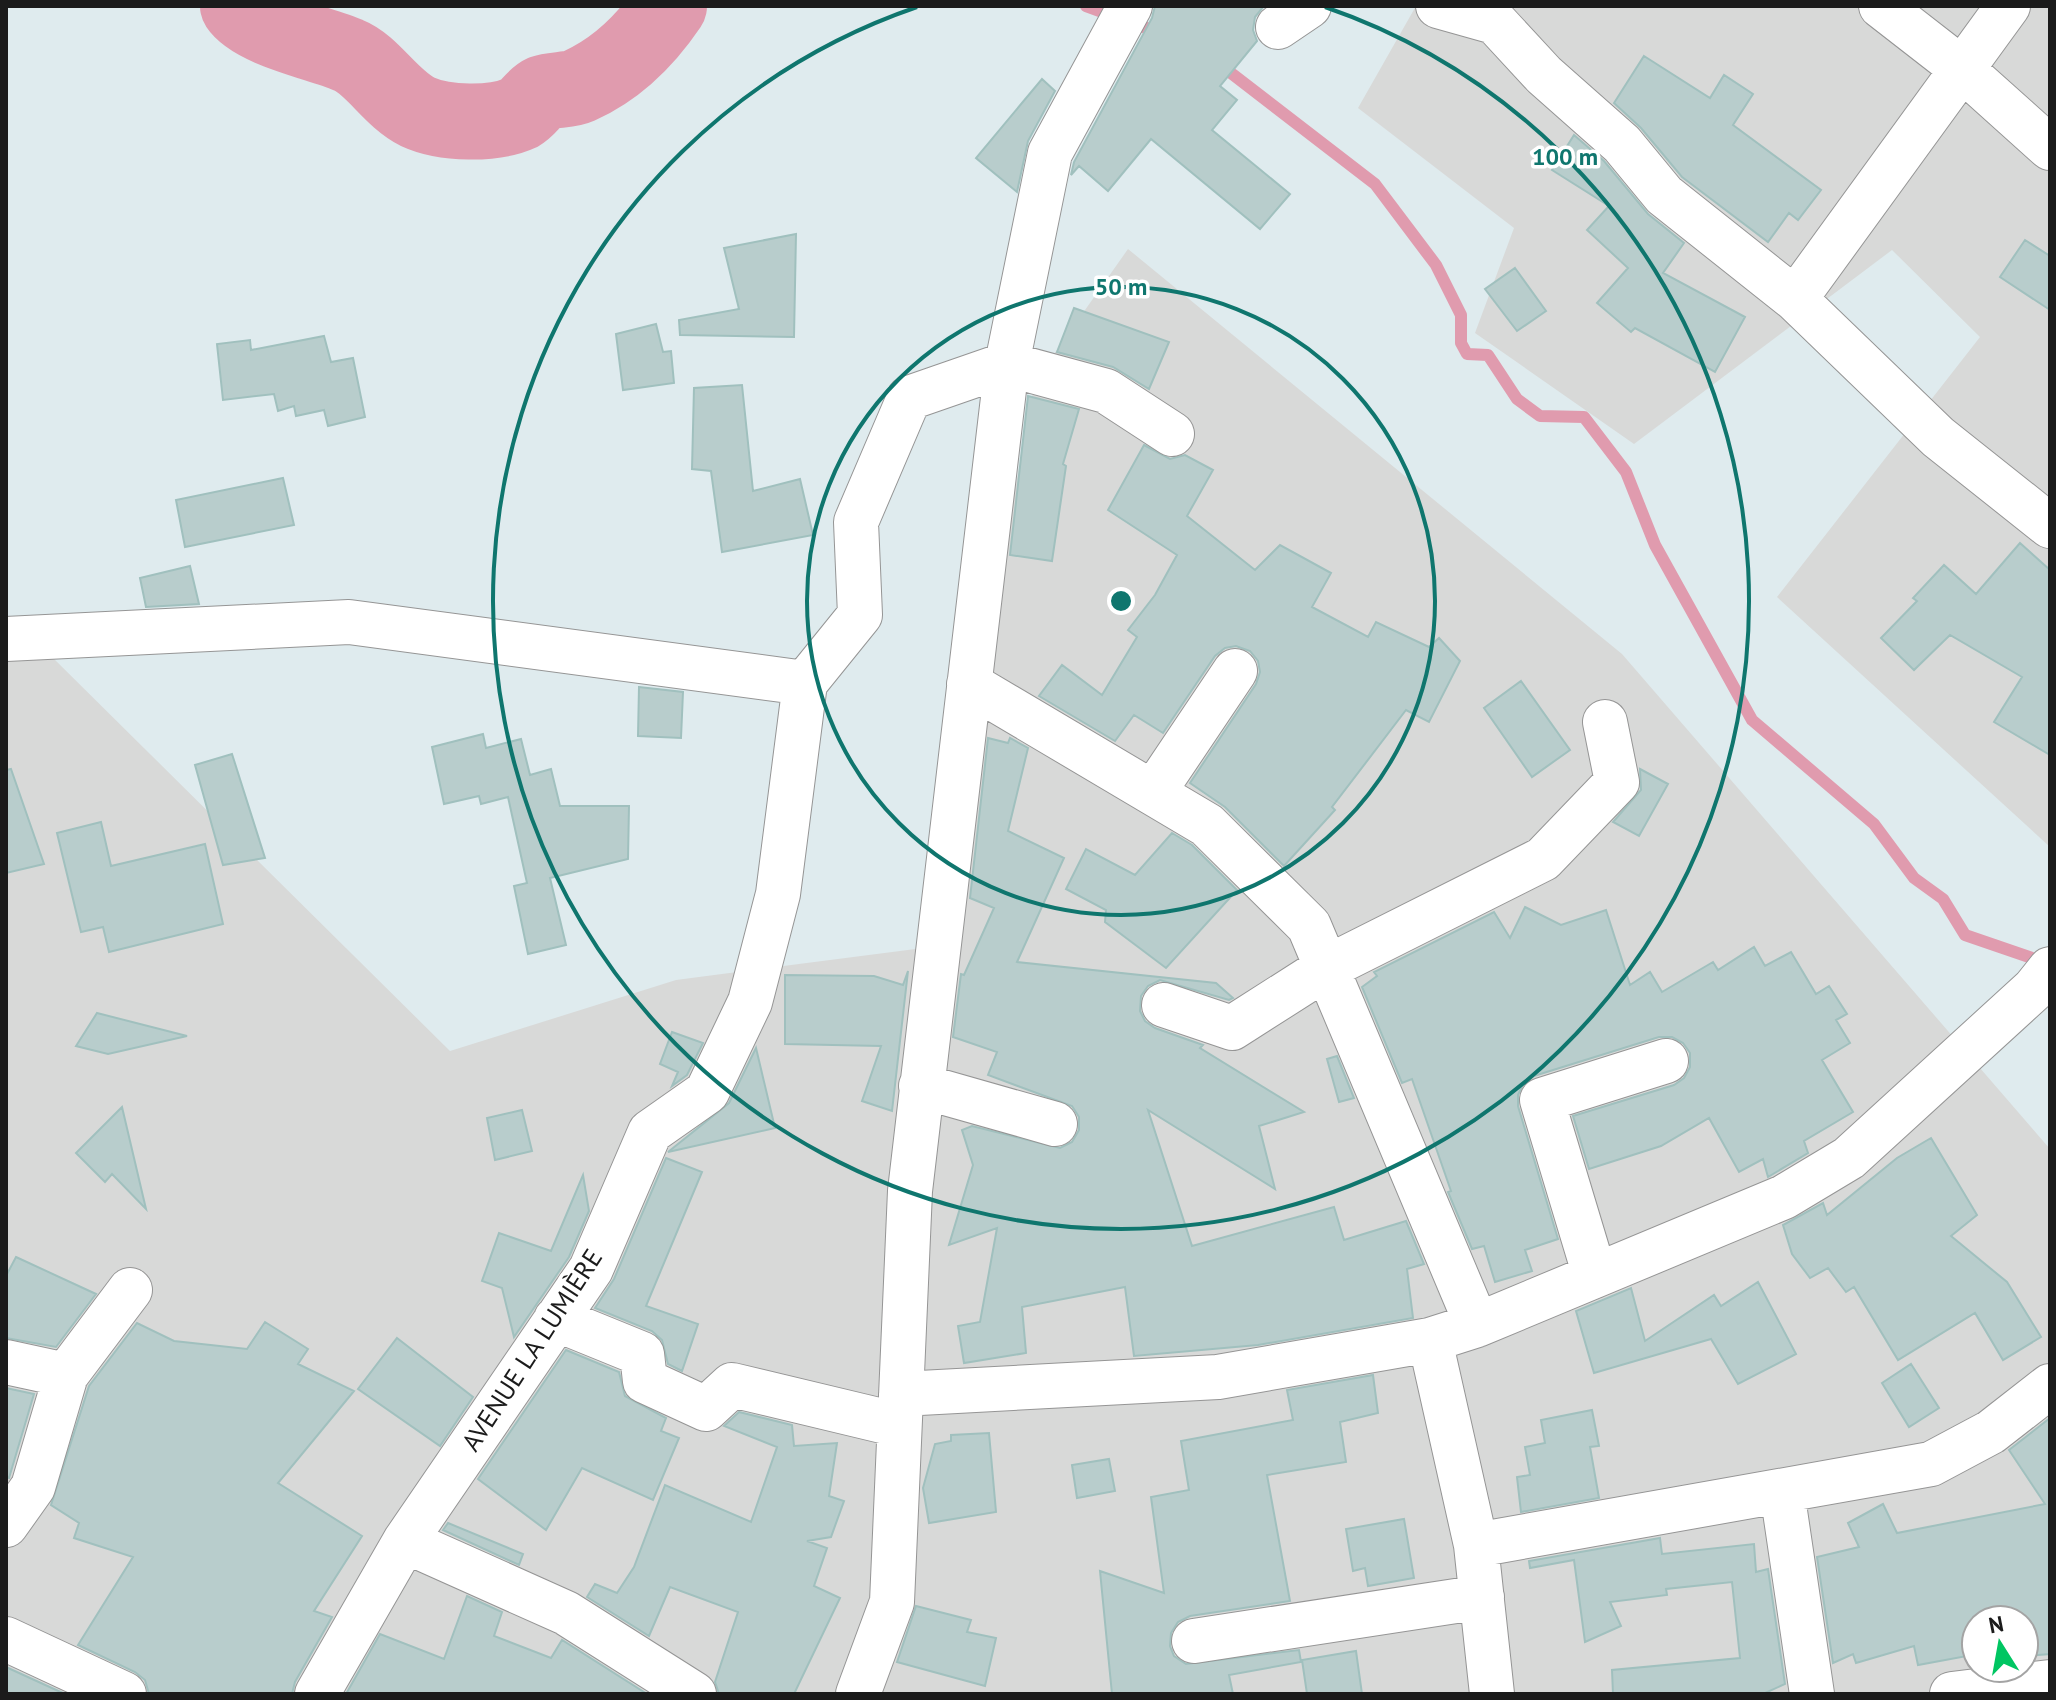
<svg xmlns="http://www.w3.org/2000/svg" width="2056" height="1700" font-family="'PT Sans',sans-serif">
  <rect width="100%" height="100%" fill="#dfebee"/>
  <path fill="#d8d9d8" fill-rule="evenodd" d="M 1416,6 L 2050,6 L 2050,847 L 1777,597 L 1980,337 L 1892,250 L 1634,444 L 1475,333 L 1514,228 L 1358,108 Z
    M 1128,249 L 1622,654 L 2050,1149 L 2050,1694 L 6,1694 L 6,640 L 50,655 L 450,1051 L 676,980 L 931,947 L 1035,381 ZM 1976,1620 L 2024,1620 L 2024,1668 L 1976,1668 Z"/>
  <g fill="none" stroke-linecap="round" stroke-linejoin="round">
    <path stroke="#e09bae" stroke-width="12" d="M 1086,6 L 1160,33
      M 1218,63 L 1375,184 L 1436,265 L 1461,315 L 1461,343 L 1467,354 L 1488,355 L 1517,399 L 1540,416 L 1584,417 L 1626,472 L 1655,545 L 1752,720 L 1874,824 L 1914,878 L 1943,899 L 1965,935 L 2035,959 L 2042,965"/>
    <path stroke="#e09bae" stroke-width="76" d="M 238,6 C 254,30 320,43 348,55 C 373,65 390,98 418,112 C 444,124 494,125 520,113 C 529,108 534,97 543,93 C 554,89 568,91 579,86 C 617,69 646,40 669,6"/>
  </g>
  <path fill="#b8cdcc" stroke="#a0c0be" stroke-width="2" d="M 1155,6 L 1264,6 L 1255,17 L 1253,30 L 1257,41 L 1220,86 L 1237,100 L 1212,130 L 1290,194 L 1260,229 L 1151,139 L 1108,191 L 1079,166 L 1071,175 L 1074,162 L 1152,18 Z
    M 1644,56 L 1710,98 L 1724,75 L 1753,94 L 1733,125 L 1821,190 L 1798,220 L 1789,213 L 1768,242 L 1682,177 L 1641,128 L 1614,103 Z
    M 1042,79 L 1055,91 L 1028,141 L 1017,192 L 976,158 Z
    M 1574,135 L 1604,161 L 1648,214 L 1684,243 L 1663,273 L 1745,317 L 1715,372 L 1635,328 L 1631,332 L 1597,303 L 1628,268 L 1587,230 L 1609,206 L 1552,170 Z
    M 796,234 L 794,337 L 680,335 L 679,320 L 739,309 L 724,248 Z
    M 2025,240 L 2050,256 L 2050,310 L 2000,277 Z
    M 1515,268 L 1546,311 L 1517,331 L 1485,289 Z
    M 1074,308 L 1169,342 L 1149,389 L 1113,367 L 1057,352 Z
    M 656,324 L 663,352 L 671,351 L 674,383 L 623,390 L 616,334 Z
    M 324,336 L 331,362 L 353,358 L 365,417 L 328,426 L 324,410 L 296,416 L 294,406 L 278,411 L 274,394 L 223,400 L 217,344 L 250,340 L 251,350 Z
    M 742,385 L 753,491 L 800,479 L 813,535 L 722,552 L 711,471 L 692,469 L 694,388 Z
    M 1028,396 L 1079,409 L 1063,464 L 1066,466 L 1052,561 L 1010,555 Z
    M 1144,445 L 1170,459 L 1185,455 L 1213,470 L 1187,516 L 1255,570 L 1280,545 L 1331,573 L 1312,607 L 1368,637 L 1376,622 L 1429,647 L 1439,638 L 1460,661 L 1429,722 L 1406,710 L 1332,807 L 1335,810 L 1284,866 L 1225,807 L 1190,783 L 1256,684 L 1260,672 L 1258,661 L 1250,651 L 1236,646 L 1225,648 L 1215,656 L 1163,733 L 1134,715 L 1115,741 L 1039,696 L 1062,665 L 1102,695 L 1137,637 L 1128,630 L 1155,595 L 1177,555 L 1108,510 Z
    M 283,478 L 294,525 L 185,547 L 176,500 Z
    M 2020,543 L 2050,570 L 2050,755 L 1994,722 L 2022,677 L 1950,635 L 1914,670 L 1881,638 L 1917,601 L 1913,598 L 1944,565 L 1976,594 Z
    M 190,566 L 199,604 L 146,607 L 140,578 Z
    M 1521,681 L 1570,750 L 1532,777 L 1484,708 Z
    M 639,687 L 683,692 L 681,738 L 638,736 Z
    M 483,734 L 486,748 L 521,739 L 530,775 L 551,769 L 560,806 L 629,806 L 628,859 L 550,878 L 566,945 L 528,954 L 514,886 L 527,883 L 508,797 L 481,804 L 479,796 L 444,804 L 432,747 Z
    M 988,738 L 1008,743 L 1010,738 L 1028,748 L 1008,831 L 1064,858 L 1017,962 L 1216,983 L 1233,998 L 1229,1000 L 1160,980 L 1148,986 L 1141,996 L 1140,1011 L 1145,1021 L 1155,1028 L 1203,1045 L 1200,1048 L 1304,1112 L 1259,1126 L 1275,1189 L 1148,1110 L 1192,1246 L 1334,1207 L 1344,1240 L 1406,1221 L 1424,1264 L 1407,1269 L 1413,1318 L 1258,1345 L 1134,1356 L 1125,1287 L 1022,1307 L 1026,1353 L 964,1363 L 958,1326 L 980,1322 L 997,1228 L 949,1245 L 973,1165 L 962,1130 L 972,1126 L 1060,1148 L 1072,1142 L 1079,1130 L 1079,1117 L 1072,1106 L 988,1075 L 997,1052 L 953,1037 L 961,974 L 964,975 L 994,908 L 970,898 Z
    M 232,754 L 265,858 L 223,865 L 195,765 Z
    M 11,769 L 44,864 L 6,873 L 6,770 Z
    M 1640,769 L 1668,784 L 1639,836 L 1613,822 L 1641,790 Z
    M 101,822 L 111,866 L 205,844 L 223,924 L 109,952 L 103,927 L 81,932 L 57,833 Z
    M 1172,833 L 1192,845 L 1237,890 L 1166,968 L 1105,922 L 1106,910 L 1066,889 L 1086,849 L 1135,875 Z
    M 1525,907 L 1561,925 L 1606,910 L 1630,985 L 1650,972 L 1662,992 L 1713,962 L 1718,970 L 1754,947 L 1765,966 L 1791,952 L 1816,994 L 1829,986 L 1847,1014 L 1836,1020 L 1850,1043 L 1822,1060 L 1853,1112 L 1804,1141 L 1808,1153 L 1768,1177 L 1763,1159 L 1739,1172 L 1709,1118 L 1661,1146 L 1589,1169 L 1573,1116 L 1674,1085 L 1684,1078 L 1690,1067 L 1690,1053 L 1683,1043 L 1672,1037 L 1659,1037 L 1534,1076 L 1523,1084 L 1518,1095 L 1518,1106 L 1558,1239 L 1525,1250 L 1532,1271 L 1495,1282 L 1484,1246 L 1472,1249 L 1448,1192 L 1451,1191 L 1412,1079 L 1402,1083 L 1362,987 L 1377,976 L 1374,972 L 1494,912 L 1510,938 Z
    M 908,971 L 892,1111 L 862,1101 L 881,1046 L 785,1044 L 785,975 L 874,976 L 903,985 Z
    M 97,1013 L 187,1036 L 108,1054 L 76,1046 Z
    M 672,1032 L 703,1043 L 687,1075 L 672,1086 L 678,1072 L 660,1064 Z
    M 756,1048 L 775,1128 L 668,1152 L 729,1103 Z
    M 1337,1056 L 1354,1098 L 1339,1102 L 1327,1059 Z
    M 122,1107 L 146,1209 L 112,1174 L 105,1182 L 76,1153 Z
    M 522,1110 L 532,1151 L 495,1160 L 487,1118 Z
    M 1931,1138 L 1977,1215 L 1951,1236 L 2007,1282 L 2041,1337 L 2003,1360 L 1975,1313 L 1898,1360 L 1854,1287 L 1846,1292 L 1828,1268 L 1810,1278 L 1792,1254 L 1783,1225 L 1823,1203 L 1827,1215 L 1897,1158 Z
    M 666,1158 L 702,1172 L 646,1306 L 698,1324 L 682,1371 L 668,1364 L 662,1340 L 652,1331 L 595,1308 L 614,1279 Z
    M 583,1175 L 589,1211 L 569,1257 L 514,1337 L 502,1288 L 482,1281 L 499,1233 L 551,1251 Z
    M 16,1257 L 96,1294 L 56,1347 L 6,1338 L 6,1276 Z
    M 1758,1282 L 1796,1354 L 1738,1384 L 1711,1339 L 1594,1373 L 1576,1311 L 1631,1288 L 1645,1341 L 1714,1295 L 1721,1306 Z
    M 265,1322 L 308,1349 L 298,1364 L 354,1391 L 278,1483 L 362,1536 L 314,1611 L 332,1617 L 295,1682 L 292,1694 L 149,1694 L 145,1680 L 135,1672 L 78,1645 L 133,1557 L 74,1538 L 79,1523 L 51,1505 L 89,1386 L 137,1323 L 174,1341 L 247,1349 Z
    M 397,1338 L 473,1397 L 440,1446 L 358,1389 Z
    M 566,1350 L 619,1372 L 625,1396 L 666,1418 L 661,1431 L 679,1438 L 653,1500 L 582,1468 L 546,1530 L 478,1479 Z
    M 1911,1364 L 1939,1408 L 1909,1427 L 1882,1383 Z
    M 1373,1375 L 1378,1413 L 1340,1422 L 1346,1462 L 1267,1475 L 1290,1601 L 1190,1616 L 1178,1622 L 1171,1633 L 1170,1646 L 1174,1656 L 1186,1664 L 1299,1650 L 1301,1662 L 1229,1675 L 1233,1694 L 1112,1694 L 1100,1571 L 1164,1593 L 1151,1497 L 1189,1490 L 1181,1441 L 1293,1420 L 1287,1390 Z
    M 6,1388 L 34,1394 L 9,1478 L 6,1477 Z
    M 1592,1410 L 1599,1446 L 1590,1447 L 1599,1498 L 1521,1512 L 1517,1477 L 1530,1475 L 1525,1447 L 1545,1443 L 1541,1420 Z
    M 739,1412 L 792,1425 L 794,1446 L 837,1443 L 829,1496 L 844,1501 L 831,1537 L 807,1541 L 827,1548 L 814,1586 L 840,1598 L 794,1694 L 719,1694 L 715,1682 L 738,1612 L 670,1587 L 649,1636 L 587,1597 L 595,1584 L 617,1593 L 634,1567 L 665,1485 L 751,1522 L 777,1447 L 724,1426 Z
    M 2050,1418 L 2050,1654 L 2024,1656 L 2024,1620 L 1976,1620 L 1976,1661 L 1972,1655 L 1918,1665 L 1914,1646 L 1856,1663 L 1853,1654 L 1833,1663 L 1817,1557 L 1859,1547 L 1848,1523 L 1883,1504 L 1897,1533 L 2045,1504 L 2009,1450 Z
    M 989,1433 L 996,1512 L 929,1523 L 923,1488 L 935,1444 L 951,1441 L 951,1435 Z
    M 1109,1459 L 1115,1491 L 1077,1498 L 1072,1465 Z
    M 1404,1519 L 1414,1578 L 1368,1586 L 1365,1568 L 1353,1571 L 1346,1529 Z
    M 448,1523 L 523,1554 L 519,1565 L 443,1530 Z
    M 1660,1538 L 1662,1554 L 1754,1544 L 1756,1572 L 1768,1569 L 1785,1684 L 1763,1694 L 1613,1694 L 1612,1670 L 1740,1658 L 1732,1582 L 1666,1589 L 1667,1595 L 1610,1602 L 1621,1626 L 1585,1642 L 1574,1560 L 1530,1568 L 1529,1561 Z
    M 467,1596 L 502,1612 L 494,1636 L 551,1658 L 562,1640 L 647,1694 L 346,1694 L 380,1634 L 444,1659 Z
    M 916,1606 L 971,1620 L 967,1632 L 996,1638 L 985,1686 L 897,1662 Z
    M 1356,1651 L 1362,1694 L 1307,1694 L 1302,1660 Z
    M 6,1667 L 65,1694 L 6,1694 Z"/>
  <g fill="none" stroke-linecap="round" stroke-linejoin="round">
    <defs>
      <path id="minor" d="M 1438,6 L 1495,22 L 1544,75 L 1622,144 L 1664,195 L 1795,299 L 1938,437 L 2050,526
        M 1881,6 L 1962,69 L 2050,148
        M 1278,27 L 1309,6
        M 1795,299 L 2008,6
        M 6,639 L 349,622 L 805,683
        M 805,683 L 860,615 L 856,522 L 909,398 L 1007,364 L 1106,391 L 1172,434
        M 969,684 L 1207,825 L 1309,926 L 1477,1325
        M 1153,793 L 1235,671
        M 1164,1005 L 1232,1028 L 1326,968 L 1543,859 L 1617,782 L 1605,722
        M 921,1086 L 1055,1124
        M 1595,1276 L 1542,1100 L 1666,1061
        M 556,1319 L 642,1354 L 645,1381 L 706,1409 L 732,1385 L 899,1425
        M 1430,1340 L 1476,1545 L 1492,1694
        M 6,1362 L 66,1375
        M 901,1394 L 1218,1377 L 1430,1340 L 1477,1325 L 1784,1197 L 1849,1158 L 2034,989 L 2050,969
        M 1782,1491 L 1812,1694
        M 6,1525 L 33,1487 L 66,1375 L 130,1290
        M 405,1541 L 566,1613 L 694,1694
        M 1476,1545 L 1931,1464 L 1991,1432 L 2050,1386
        M 6,1639 L 124,1694
        M 1194,1641 L 1482,1597
        M 317,1694 L 405,1541 L 591,1269 L 650,1132 L 707,1092 L 750,1002 L 778,894 L 805,683
        M 858,1694 L 892,1602 L 910,1191 L 1007,364 L 1050,153 L 1130,6
        M 1952,1694 L 2050,1682"/>
    </defs>
    <use href="#minor" stroke="#959595" stroke-width="46"/>
    <use href="#minor" stroke="#fff" stroke-width="44"/>
  </g>
  <g fill="none" stroke="#0f766e" stroke-width="4">
    <circle cx="1121" cy="601" r="314"/>
    <path d="M1325 7A628 628 0 1 1 917 7"/>
  </g>
  <g text-anchor="middle" stroke-width="7" stroke-linejoin="round" paint-order="stroke">
    <g font-size="26" fill="#1b1b1b" stroke="#fff">
      <text transform="translate(532 1350) rotate(-57)" y="9">AVENUE LA LUMIÈRE</text>
    </g>
  </g>
  <circle cx="1121" cy="601" r="12" fill="#0f766e" stroke="#fff" stroke-width="4"/>
  <g font-size="24" text-anchor="middle" font-weight="bold" fill="#0f766e" stroke="#fff" stroke-width="7" stroke-linejoin="round" paint-order="stroke">
    <text x="1565" y="165">100 m</text>
    <text x="1121" y="295">50 m</text>
  </g>
  <rect width="2056" height="1700" fill="none" stroke="#1b1b1b" stroke-width="16"/>
  <g transform="translate(2000 1644) rotate(349)"><circle r="38" fill="#ffffff" stroke="#a4a4a4" stroke-width="2"/>
  <path d="M0-6L14 30L0 20L-14 30Z" fill="#00c662"/>
  <text y="-12" font-size="22" font-weight="bold" text-anchor="middle" fill="#1b1b1b">N</text>
  </g>
</svg>
